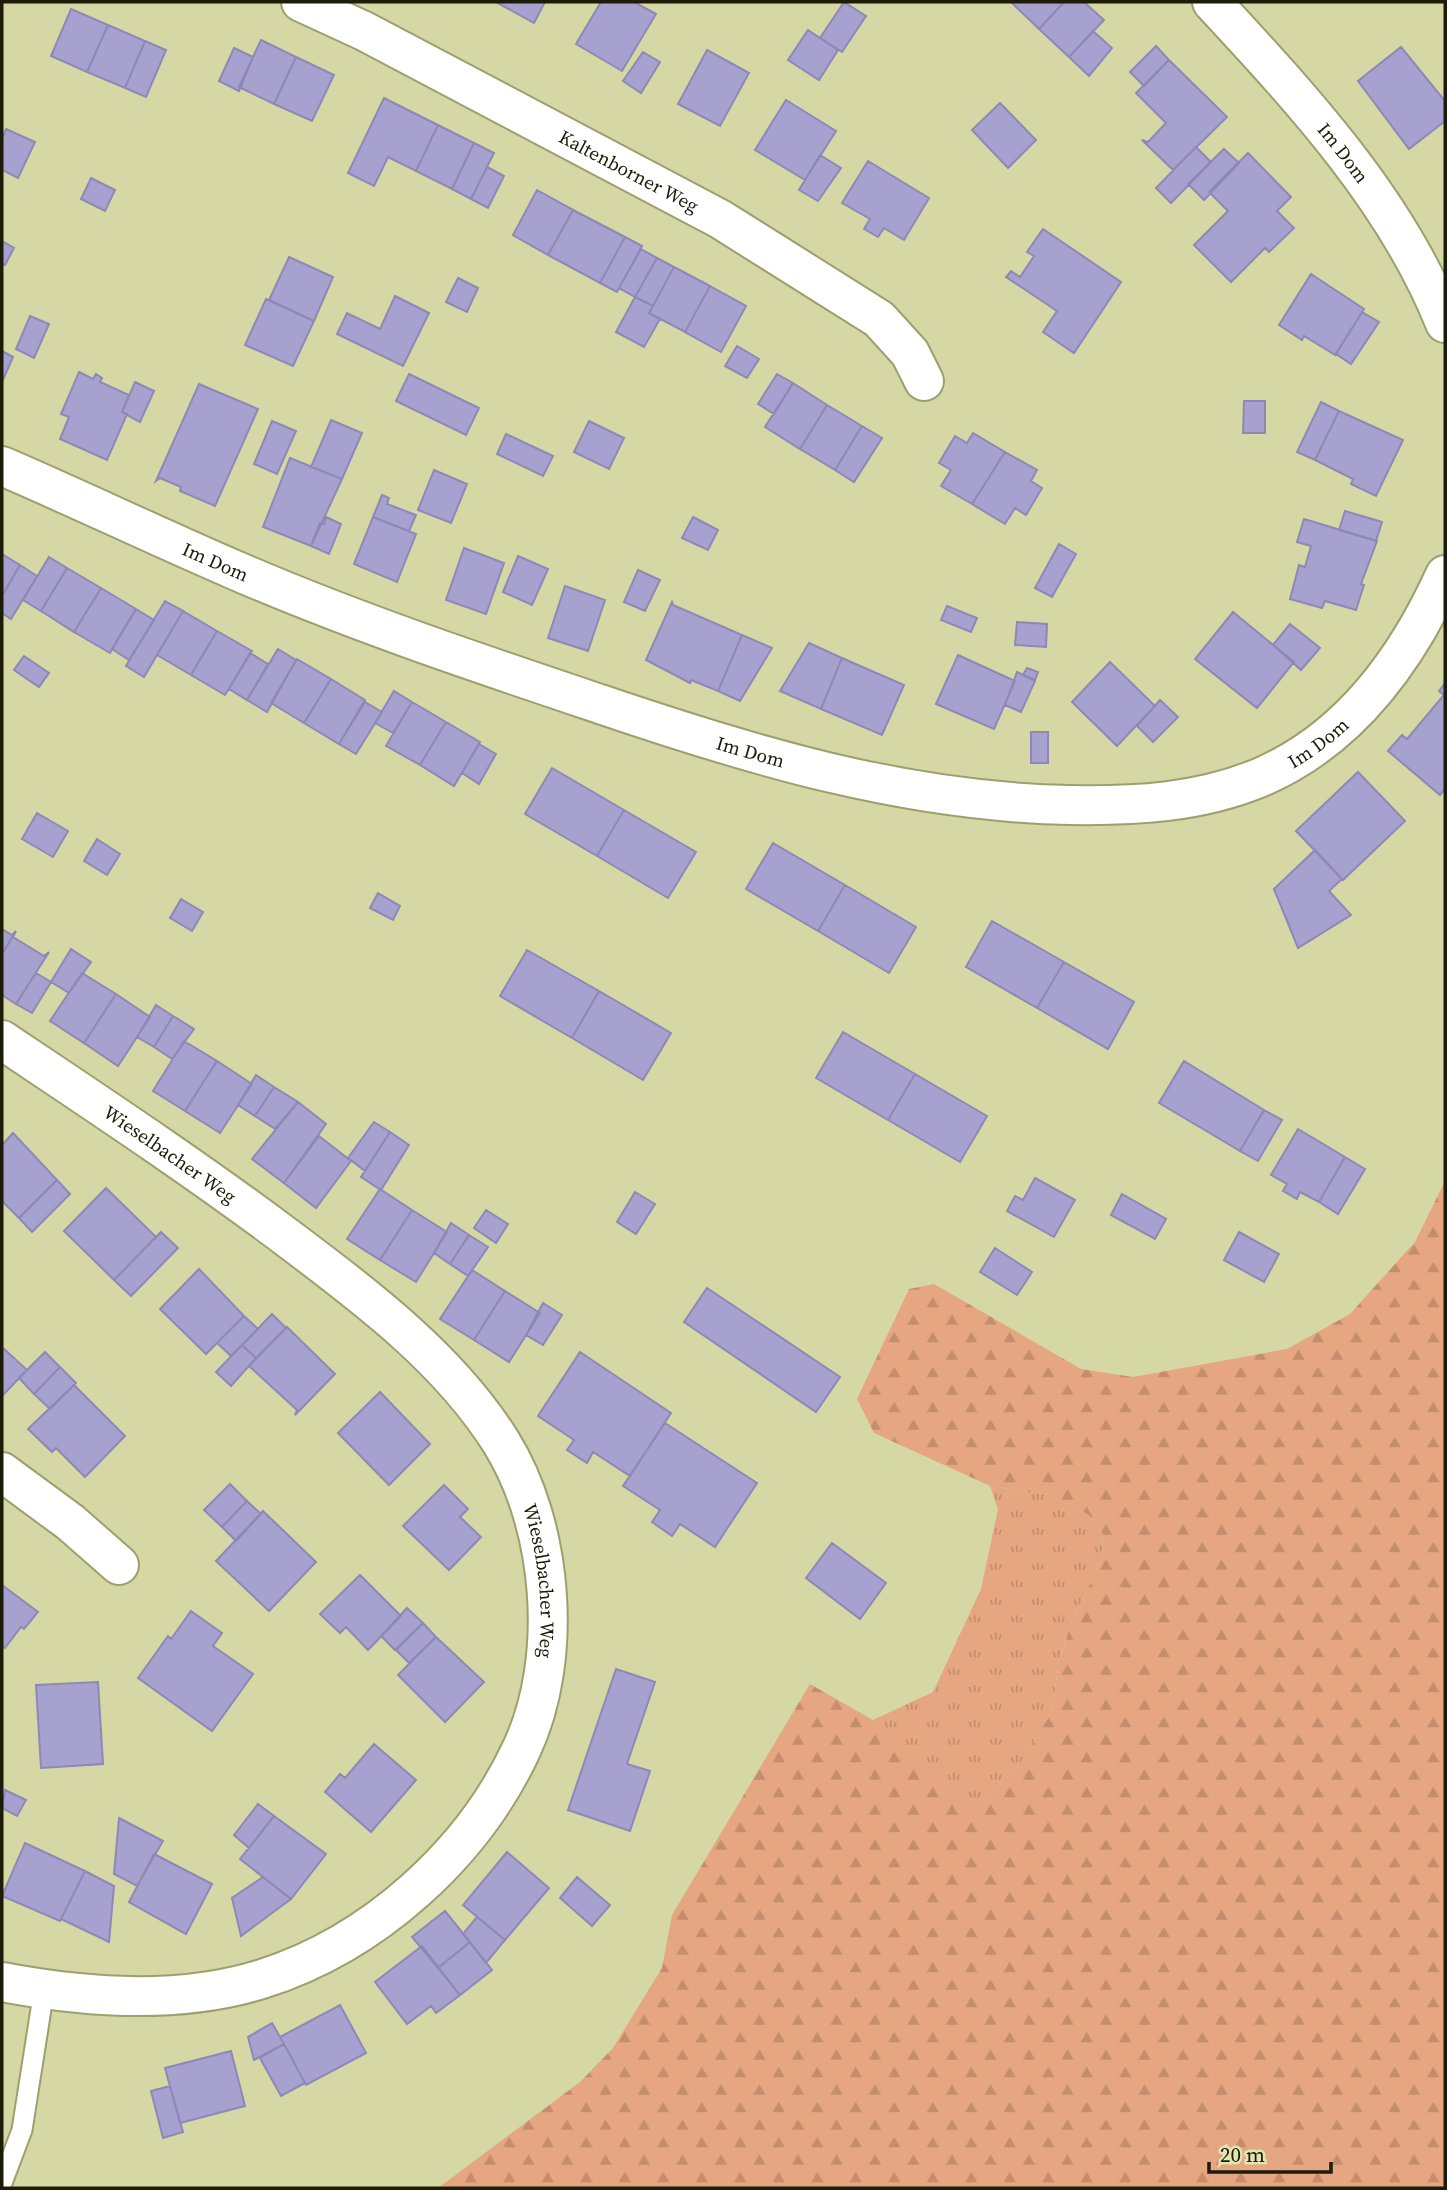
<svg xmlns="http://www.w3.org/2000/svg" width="1447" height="2190" font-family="'Source Serif 4',serif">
  <defs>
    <pattern id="grass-tufts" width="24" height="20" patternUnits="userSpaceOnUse" patternTransform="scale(1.75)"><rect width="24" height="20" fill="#e5a681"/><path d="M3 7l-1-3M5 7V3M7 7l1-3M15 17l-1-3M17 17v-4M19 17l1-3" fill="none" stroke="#c48e6e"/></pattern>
    <pattern id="forest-firs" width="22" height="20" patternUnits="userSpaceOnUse" patternTransform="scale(1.75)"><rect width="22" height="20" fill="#e5a681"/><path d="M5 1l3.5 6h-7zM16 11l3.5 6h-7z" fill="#c48e6e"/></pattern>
  </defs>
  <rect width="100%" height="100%" fill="#d5d8a4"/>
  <path fill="url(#grass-tufts)" d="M 990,1486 L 1050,1495 L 1089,1515 L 1103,1534 L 1101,1562 L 1072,1620 L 1059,1660 L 1052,1712 L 1017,1768 L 982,1799 L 947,1802 L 873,1720 L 933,1692 L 981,1589 L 998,1509 Z"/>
  <path fill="url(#forest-firs)" d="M 1445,1181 L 1445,2188 L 438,2188 L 580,2082 L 613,2048 L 662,1968 L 672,1915 L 810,1684 L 873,1720 L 948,1801 L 982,1799 L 1017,1768 L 1052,1712 L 1059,1661 L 1072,1620 L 1101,1562 L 1103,1534 L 1089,1515 L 1050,1495 L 990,1486 L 874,1433 L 857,1399 L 909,1289 L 934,1284 L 1081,1369 L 1133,1377 L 1287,1349 L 1350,1314 L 1415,1242 Z"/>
  <path fill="#a7a1d0" stroke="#8e88b6" stroke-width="2" d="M 496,2 L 545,2 L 534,23 Z
    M 601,2 L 634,2 L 656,14 L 622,71 L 576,44 Z
    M 844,2 L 866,16 L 842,52 L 820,38 Z
    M 1011,2 L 1064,2 L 1039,29 Z
    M 1064,2 L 1084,2 L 1104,20 L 1069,57 L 1039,29 Z
    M 71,9 L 108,25 L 87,72 L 51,56 Z
    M 108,25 L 145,41 L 125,88 L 87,72 Z
    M 808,30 L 838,50 L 819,80 L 788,60 Z
    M 1093,31 L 1112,48 L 1089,76 L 1069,57 Z
    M 261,40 L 296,57 L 274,104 L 239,87 Z
    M 145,41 L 166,50 L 146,97 L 125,88 Z
    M 1156,46 L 1169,60 L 1144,86 L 1130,72 Z
    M 1401,47 L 1445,101 L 1445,121 L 1409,149 L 1358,81 Z
    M 234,48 L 253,57 L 239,91 L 219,81 Z
    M 707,50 L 749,73 L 720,126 L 678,104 Z
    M 643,52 L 660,62 L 641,93 L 623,81 Z
    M 296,57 L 334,75 L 312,121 L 274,104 Z
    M 1169,60 L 1227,117 L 1173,170 L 1142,140 L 1148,142 L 1166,123 L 1136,93 Z
    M 384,98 L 438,125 L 416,171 L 388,157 L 374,186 L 348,173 Z
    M 786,100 L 836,131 L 805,180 L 755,150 Z
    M 1000,103 L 1036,140 L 1008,168 L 972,130 Z
    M 438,125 L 474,143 L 452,189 L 416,171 Z
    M 6,129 L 35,142 L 18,178 L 2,170 L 2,139 Z
    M 474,143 L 494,153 L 471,199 L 452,189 Z
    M 1196,147 L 1211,162 L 1171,203 L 1156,188 Z
    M 1224,149 L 1239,163 L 1204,200 L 1188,184 Z
    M 1248,153 L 1291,197 L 1277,211 L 1294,228 L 1269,252 L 1265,248 L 1231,282 L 1194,245 L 1228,211 L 1209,192 Z
    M 820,155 L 841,168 L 818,201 L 799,190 Z
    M 868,161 L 929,198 L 904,240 L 884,228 L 878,237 L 864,229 L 870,219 L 842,203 Z
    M 487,167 L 504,176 L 488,208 L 471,199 Z
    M 91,178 L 115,190 L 105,211 L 81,199 Z
    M 537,190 L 573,210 L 548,255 L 513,235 Z
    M 573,210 L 625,237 L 600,283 L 548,255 Z
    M 1043,229 L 1121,282 L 1074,353 L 1043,332 L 1057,311 L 1006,277 L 1011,271 L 1020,277 L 1034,256 L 1027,252 Z
    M 625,237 L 642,246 L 617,292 L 600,283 Z
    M 2,241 L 14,248 L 5,265 L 2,264 Z
    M 641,249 L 657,258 L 635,297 L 619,288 Z
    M 289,257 L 333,277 L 314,321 L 269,300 Z
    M 657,258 L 674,267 L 653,306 L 635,297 Z
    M 674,267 L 710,286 L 685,332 L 649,313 Z
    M 1311,274 L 1364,309 L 1335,355 L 1304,336 L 1302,340 L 1279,325 Z
    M 458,278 L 478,288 L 467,312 L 446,302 Z
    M 710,286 L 746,306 L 721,352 L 685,332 Z
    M 395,296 L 429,313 L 403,366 L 337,334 L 347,313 L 380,329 Z
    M 635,297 L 653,306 L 649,313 L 660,319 L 644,347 L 616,332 Z
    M 266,299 L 314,321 L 293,366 L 245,345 Z
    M 1362,312 L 1379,322 L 1351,364 L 1336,354 Z
    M 30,316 L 49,324 L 34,358 L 16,349 Z
    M 737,346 L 759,359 L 747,378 L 725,366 Z
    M 2,351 L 13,357 L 2,382 Z
    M 79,372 L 93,379 L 96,374 L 102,378 L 100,382 L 129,395 L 122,412 L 127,414 L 107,460 L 60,439 L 69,417 L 61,414 Z
    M 409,374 L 479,408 L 466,435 L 396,401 Z
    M 777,374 L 793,383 L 774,414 L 758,404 Z
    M 135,382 L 154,391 L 140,422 L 122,412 Z
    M 793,383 L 827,405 L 800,449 L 765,427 Z
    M 199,384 L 258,409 L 215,506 L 180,491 L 181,487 L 160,478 L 156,481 Z
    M 1244,401 L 1265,401 L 1265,433 L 1243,433 Z
    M 1321,402 L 1339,411 L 1315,460 L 1297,452 Z
    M 827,405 L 862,426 L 835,470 L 800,449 Z
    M 1339,411 L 1403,440 L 1376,496 L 1351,484 L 1353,479 L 1315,460 Z
    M 331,420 L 362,433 L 342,479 L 311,467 Z
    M 272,421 L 296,431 L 277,474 L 254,464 Z
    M 589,421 L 624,438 L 609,469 L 574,452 Z
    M 862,426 L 882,438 L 854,482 L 835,470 Z
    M 973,433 L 1005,452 L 972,504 L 941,486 L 951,470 L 939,463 L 955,436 L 967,443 Z
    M 506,434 L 553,456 L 543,476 L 497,454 Z
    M 1005,452 L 1037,470 L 1031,481 L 1042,488 L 1026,515 L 1015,508 L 1005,524 L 972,504 Z
    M 290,458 L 342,479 L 311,546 L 263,527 Z
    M 434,470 L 467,484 L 451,523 L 418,510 Z
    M 382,495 L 389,498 L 387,504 L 416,515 L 409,531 L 373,517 Z
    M 1345,511 L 1382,522 L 1376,541 L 1339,530 Z
    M 326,517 L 341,524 L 329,554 L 311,546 L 320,523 L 324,524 Z
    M 373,517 L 416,534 L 397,582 L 354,564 Z
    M 693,517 L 718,530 L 708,550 L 682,538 Z
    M 1304,519 L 1377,541 L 1361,584 L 1364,585 L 1356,610 L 1325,601 L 1322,608 L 1290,599 L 1299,565 L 1305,567 L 1311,546 L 1297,542 Z
    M 1059,544 L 1076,554 L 1052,597 L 1035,588 Z
    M 464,548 L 504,563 L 486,614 L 446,600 Z
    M 2,554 L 20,565 L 2,596 Z
    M 518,556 L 548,569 L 532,605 L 503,592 Z
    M 49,557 L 67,568 L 41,611 L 23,600 Z
    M 20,565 L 37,576 L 11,619 L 2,613 L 2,596 Z
    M 67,568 L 101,588 L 74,632 L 41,611 Z
    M 638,570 L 660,580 L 645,611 L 624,602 Z
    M 565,586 L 605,600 L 588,651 L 548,638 Z
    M 101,588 L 136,609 L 110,653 L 74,632 Z
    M 165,601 L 183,611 L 144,677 L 126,666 Z
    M 672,602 L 673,605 L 742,635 L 718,691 L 691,680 L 690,683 L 646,660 Z
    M 947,606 L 977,618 L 971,632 L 941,620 Z
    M 136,609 L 154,620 L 129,660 L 112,649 Z
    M 183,611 L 217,631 L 191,675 L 157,655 Z
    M 1233,612 L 1294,662 L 1257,708 L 1195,659 Z
    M 1017,622 L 1047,624 L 1046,647 L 1015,645 Z
    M 1290,624 L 1320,648 L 1301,670 L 1273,645 Z
    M 217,631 L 252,651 L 225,695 L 191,675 Z
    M 742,635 L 772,648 L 740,701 L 718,691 Z
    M 809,643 L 842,658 L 821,709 L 780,691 Z
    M 278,649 L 296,660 L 267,712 L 247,700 Z
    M 250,653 L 268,664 L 247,700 L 229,689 Z
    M 958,655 L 1015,681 L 994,729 L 936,704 Z
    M 24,656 L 49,673 L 39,687 L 14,670 Z
    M 842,658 L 904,685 L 882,735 L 821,709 Z
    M 297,659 L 331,679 L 304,723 L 271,703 Z
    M 1110,662 L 1155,706 L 1117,746 L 1072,702 Z
    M 1027,668 L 1038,672 L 1035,680 L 1023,675 Z
    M 1017,672 L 1035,681 L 1021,712 L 1005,705 Z
    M 331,679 L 365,700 L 339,744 L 304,723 Z
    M 1445,683 L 1445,789 L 1440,795 L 1388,751 L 1402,735 L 1407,739 L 1444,695 L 1439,691 Z
    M 394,691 L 412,702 L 393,733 L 375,723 Z
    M 1160,700 L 1178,717 L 1153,742 L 1137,726 Z
    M 365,702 L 382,712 L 356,754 L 339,744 Z
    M 412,702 L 446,722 L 420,765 L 386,746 Z
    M 446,722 L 480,742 L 454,786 L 420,765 Z
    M 1031,732 L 1048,732 L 1048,763 L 1031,763 Z
    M 479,744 L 496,754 L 479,784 L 462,773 Z
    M 552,768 L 624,810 L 597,856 L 525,814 Z
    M 1358,772 L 1405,821 L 1343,880 L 1296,831 Z
    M 624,810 L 696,852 L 668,898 L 597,856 Z
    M 37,813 L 68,831 L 53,857 L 22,839 Z
    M 97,839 L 120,854 L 107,875 L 84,861 Z
    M 773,843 L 845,885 L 818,931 L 746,889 Z
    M 1315,850 L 1342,879 L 1329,891 L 1351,915 L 1298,948 L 1274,889 Z
    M 845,885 L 916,927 L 889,973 L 818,931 Z
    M 378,893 L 400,906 L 393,920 L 370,908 Z
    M 181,899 L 203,912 L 192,931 L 170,918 Z
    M 992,921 L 1064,962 L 1037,1008 L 966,967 Z
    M 2,929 L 12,935 L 16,931 L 2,954 Z
    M 16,931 L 13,937 L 44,956 L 49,952 L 16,1004 L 2,995 L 2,954 Z
    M 71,949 L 91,962 L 69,993 L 51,982 Z
    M 527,950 L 599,991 L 572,1038 L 500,996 Z
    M 1064,962 L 1134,1002 L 1108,1049 L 1037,1008 Z
    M 36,973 L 51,982 L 32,1013 L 16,1004 Z
    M 82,973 L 116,994 L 84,1043 L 50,1021 Z
    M 599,991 L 671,1033 L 643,1080 L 572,1038 Z
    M 116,994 L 150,1017 L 118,1066 L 84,1043 Z
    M 156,1005 L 173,1016 L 154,1047 L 137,1037 Z
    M 173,1016 L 194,1029 L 172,1059 L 154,1047 Z
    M 843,1032 L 915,1074 L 888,1120 L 816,1078 Z
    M 184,1041 L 217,1061 L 185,1111 L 153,1091 Z
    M 217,1061 L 252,1084 L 220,1133 L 185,1111 Z
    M 1184,1061 L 1264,1110 L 1240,1151 L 1159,1103 Z
    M 915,1074 L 987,1116 L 960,1162 L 888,1120 Z
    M 256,1075 L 274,1087 L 255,1116 L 238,1105 Z
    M 274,1087 L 298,1102 L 275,1129 L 255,1116 Z
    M 298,1102 L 326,1124 L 284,1183 L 252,1159 Z
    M 1264,1110 L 1282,1120 L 1258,1161 L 1240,1151 Z
    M 374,1122 L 390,1132 L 365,1171 L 348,1158 Z
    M 1298,1129 L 1345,1157 L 1319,1202 L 1300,1192 L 1297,1199 L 1283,1191 L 1287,1184 L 1271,1175 Z
    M 390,1132 L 409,1145 L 381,1190 L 361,1177 Z
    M 13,1133 L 57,1180 L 19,1218 L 2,1201 L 2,1145 Z
    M 319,1136 L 351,1161 L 316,1208 L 284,1183 Z
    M 1345,1157 L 1365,1169 L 1338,1214 L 1319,1202 Z
    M 1035,1178 L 1075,1200 L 1054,1237 L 1007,1211 L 1015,1196 L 1023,1200 Z
    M 57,1180 L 70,1194 L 32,1232 L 19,1218 Z
    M 106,1188 L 156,1237 L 114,1280 L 64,1231 Z
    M 380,1189 L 412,1210 L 380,1260 L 347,1239 Z
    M 635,1192 L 655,1204 L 636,1234 L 617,1222 Z
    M 1122,1194 L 1166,1219 L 1155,1239 L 1111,1215 Z
    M 412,1210 L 447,1232 L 416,1282 L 380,1260 Z
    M 486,1210 L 508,1224 L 496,1243 L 474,1228 Z
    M 451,1223 L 469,1235 L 450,1264 L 434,1253 Z
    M 161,1232 L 178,1248 L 131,1296 L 114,1280 Z
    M 1239,1232 L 1279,1254 L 1264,1282 L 1224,1260 Z
    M 469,1235 L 488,1247 L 468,1276 L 450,1264 Z
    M 995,1248 L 1032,1272 L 1017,1295 L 980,1272 Z
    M 199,1269 L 244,1316 L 206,1354 L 160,1309 Z
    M 472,1270 L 505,1291 L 474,1340 L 440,1319 Z
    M 707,1288 L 840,1377 L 816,1412 L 684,1322 Z
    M 505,1291 L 540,1313 L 509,1362 L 474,1340 Z
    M 543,1303 L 562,1315 L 543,1345 L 526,1335 Z
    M 272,1314 L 286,1328 L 256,1358 L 242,1345 Z
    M 244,1316 L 258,1329 L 231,1356 L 217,1343 Z
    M 287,1327 L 335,1374 L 295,1415 L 297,1410 L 249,1366 Z
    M 242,1345 L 256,1358 L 231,1386 L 216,1372 Z
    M 2,1347 L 27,1370 L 2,1396 Z
    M 45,1352 L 60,1367 L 34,1394 L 19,1378 Z
    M 580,1352 L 671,1413 L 630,1476 L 593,1452 L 587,1463 L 567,1450 L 574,1440 L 538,1416 Z
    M 60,1367 L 76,1383 L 50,1409 L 34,1394 Z
    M 74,1385 L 125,1436 L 85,1477 L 56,1448 L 52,1452 L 28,1429 Z
    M 380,1392 L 430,1444 L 389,1485 L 338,1433 Z
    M 665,1423 L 757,1483 L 715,1547 L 680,1524 L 672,1536 L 652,1522 L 660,1510 L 623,1486 Z
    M 230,1484 L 247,1501 L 222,1527 L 204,1510 Z
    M 444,1485 L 468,1509 L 460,1517 L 481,1537 L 449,1570 L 403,1526 Z
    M 247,1501 L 261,1514 L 236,1541 L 222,1527 Z
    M 263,1511 L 316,1562 L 269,1611 L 216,1561 Z
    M 832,1543 L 886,1583 L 860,1619 L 806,1578 Z
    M 360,1575 L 401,1616 L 368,1650 L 346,1627 L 340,1633 L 320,1614 Z
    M 2,1585 L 38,1612 L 24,1629 L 21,1627 L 5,1648 L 2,1646 Z
    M 407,1608 L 423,1623 L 395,1650 L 381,1636 Z
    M 191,1611 L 222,1633 L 213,1646 L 253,1674 L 212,1731 L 138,1678 L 168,1636 L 171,1639 Z
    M 423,1623 L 436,1637 L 409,1663 L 396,1650 Z
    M 436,1637 L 484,1682 L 445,1722 L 398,1675 Z
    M 616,1669 L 655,1682 L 627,1764 L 650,1771 L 630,1831 L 568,1810 Z
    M 98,1682 L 103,1764 L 41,1768 L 36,1685 Z
    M 374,1744 L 416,1780 L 371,1832 L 325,1792 L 340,1774 L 345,1778 Z
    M 5,1790 L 26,1800 L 17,1816 L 2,1808 Z
    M 258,1804 L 274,1816 L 249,1848 L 234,1835 Z
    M 274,1816 L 326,1854 L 291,1899 L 240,1859 Z
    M 119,1818 L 163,1841 L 137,1886 L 114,1874 Z
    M 25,1843 L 85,1871 L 60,1921 L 2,1896 Z
    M 507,1852 L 549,1888 L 505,1940 L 463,1905 Z
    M 154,1854 L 212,1884 L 186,1934 L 129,1902 Z
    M 85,1871 L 114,1886 L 109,1942 L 61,1919 Z
    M 263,1877 L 291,1899 L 241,1936 L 232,1898 Z
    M 577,1877 L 610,1905 L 592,1926 L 560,1898 Z
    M 445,1911 L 470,1942 L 438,1968 L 412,1937 Z
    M 477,1917 L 505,1940 L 486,1963 L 463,1934 Z
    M 470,1942 L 492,1970 L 460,1995 L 438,1968 Z
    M 422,1946 L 460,1995 L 436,2013 L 431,2006 L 407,2024 L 375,1982 Z
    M 340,2005 L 366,2053 L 306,2085 L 280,2037 Z
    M 272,2023 L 284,2044 L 254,2060 L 248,2037 Z
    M 284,2044 L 305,2083 L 281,2096 L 260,2058 Z
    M 231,2051 L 245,2106 L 180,2123 L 165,2068 Z
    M 170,2086 L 183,2132 L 163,2138 L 151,2091 Z"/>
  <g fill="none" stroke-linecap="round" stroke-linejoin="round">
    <defs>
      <path id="lane" d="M 2,2183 L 22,2130 L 44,1990"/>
      <g id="street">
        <path id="s1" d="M 301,2 L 364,31 L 720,219 L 879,319 L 910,353 L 924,381"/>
        <path id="s2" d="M 1212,2 C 1301,98 1396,200 1445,323"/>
        <path id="s3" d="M 2,466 C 81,500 158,537 237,571 C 355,622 478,663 600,704 C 753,756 906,802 1070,805 C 1135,806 1198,803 1259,778 C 1349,740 1406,661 1445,575"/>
        <path id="s4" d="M 2,1040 C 99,1105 196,1169 289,1239 C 366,1297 449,1359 501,1442 C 553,1525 564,1658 522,1748 C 473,1854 373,1944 262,1979 C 179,2005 86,1998 2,1982"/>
        <path d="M 2,1472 L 70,1522 L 119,1565"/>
      </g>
    </defs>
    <use href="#lane" stroke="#9da06e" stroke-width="23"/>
    <use href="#street" stroke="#9da06e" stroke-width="42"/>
    <use href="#lane" stroke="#fff" stroke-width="19"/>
    <use href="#street" stroke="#fff" stroke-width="38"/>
  </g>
  <g text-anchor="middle" stroke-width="6" stroke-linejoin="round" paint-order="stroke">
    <g font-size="19" fill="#1c1c08" stroke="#e2e5b1">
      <text dy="7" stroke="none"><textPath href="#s2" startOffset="200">Im Dom</textPath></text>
      <text dy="7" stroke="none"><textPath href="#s1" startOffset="369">Kaltenborner Weg</textPath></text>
      <text dy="7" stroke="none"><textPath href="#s3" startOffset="234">Im Dom</textPath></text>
      <text dy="7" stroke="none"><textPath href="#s3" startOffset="1388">Im Dom</textPath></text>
      <text dy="7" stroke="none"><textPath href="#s3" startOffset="802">Im Dom</textPath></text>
      <text dy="7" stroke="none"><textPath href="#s4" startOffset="203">Wieselbacher Weg</textPath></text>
      <text dy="7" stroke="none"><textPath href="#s4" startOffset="791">Wieselbacher Weg</textPath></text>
    </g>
  </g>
  <rect width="1447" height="2190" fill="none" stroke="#1c1c08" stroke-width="7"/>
  <path d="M1209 2162v10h122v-10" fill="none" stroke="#1c1c08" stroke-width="3.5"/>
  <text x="1220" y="2162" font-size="21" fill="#1c1c08" stroke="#e2e5b1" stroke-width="5" paint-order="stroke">20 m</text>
</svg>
